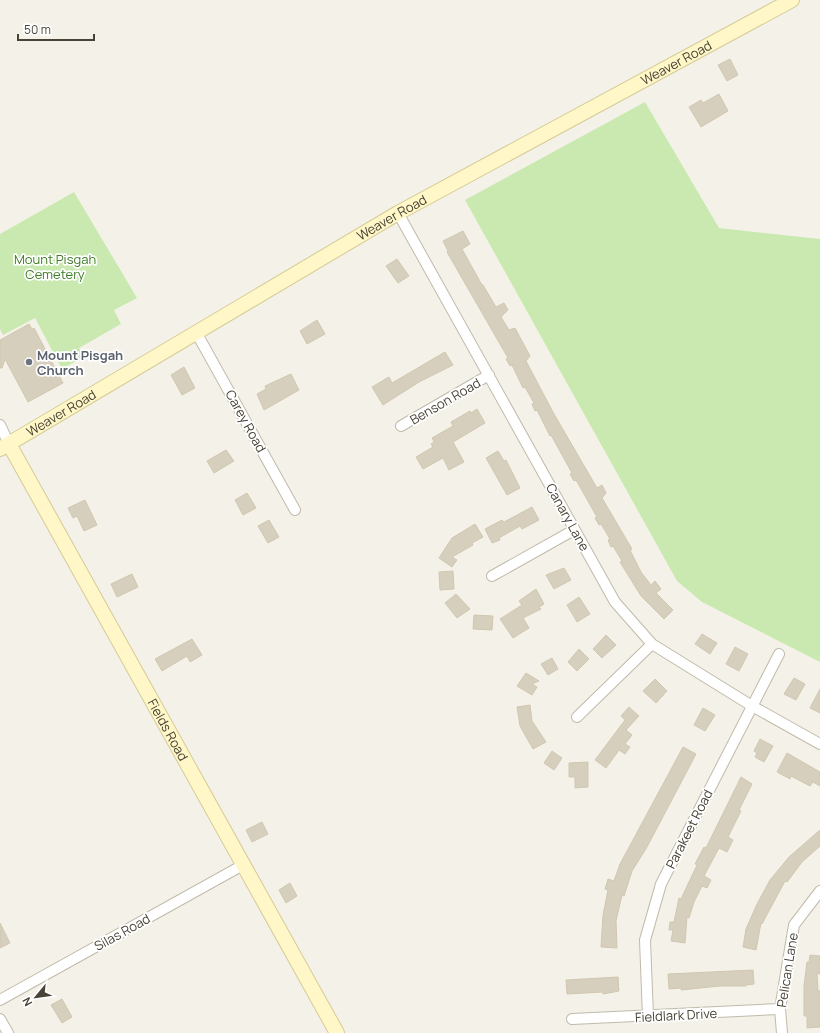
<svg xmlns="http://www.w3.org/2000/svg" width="820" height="1033" font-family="Manrope,sans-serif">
  <rect width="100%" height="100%" fill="#f4f2e8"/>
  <path fill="#c9e9b0" d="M 645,102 L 719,228 L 820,239 L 820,662 L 702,602 L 677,581 L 465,200 Z
    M 74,192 L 137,298 L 114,310 L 121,324 L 79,348 L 83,357 L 62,369 L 35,318 L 3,335 L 0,329 L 0,234 Z"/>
  <path fill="#d6cfbd" stroke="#d1c7b0" d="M 730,59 L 738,75 L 727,81 L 718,65 Z
    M 719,94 L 728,111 L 701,127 L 689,107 L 701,100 L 703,103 Z
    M 463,231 L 470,244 L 462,249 L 482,285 L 483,285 L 496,307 L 504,303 L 508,310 L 501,317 L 509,330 L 515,328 L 530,356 L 526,361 L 554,414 L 597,488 L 602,485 L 606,493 L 602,498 L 632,549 L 630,550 L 641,572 L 651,585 L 655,581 L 661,589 L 656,593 L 673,610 L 664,619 L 641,596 L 620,562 L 622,561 L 613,546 L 611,547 L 608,540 L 610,539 L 601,524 L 599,525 L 595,518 L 597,517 L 576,480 L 574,481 L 570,474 L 572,473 L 551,435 L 550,436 L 537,410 L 535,411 L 532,404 L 534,403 L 525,387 L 523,388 L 512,365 L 510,366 L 506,359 L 508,358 L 447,252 L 448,251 L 443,241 Z
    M 397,259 L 409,276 L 398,283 L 386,266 Z
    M 317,320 L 325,334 L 307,344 L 300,331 Z
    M 29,324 L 32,329 L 34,328 L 63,383 L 28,402 L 5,359 L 2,368 L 0,368 L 0,340 Z
    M 445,352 L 453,365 L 419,382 L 383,405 L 372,387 L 389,377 L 392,383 Z
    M 184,367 L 195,388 L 182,395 L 171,375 Z
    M 291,374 L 299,390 L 264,410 L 257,394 L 266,389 L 265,386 Z
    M 477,409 L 485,423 L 453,442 L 464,462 L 449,470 L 443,458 L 423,469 L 416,457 L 433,447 L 431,444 L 434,442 L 432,438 L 453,426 L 451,422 L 470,411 L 471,413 Z
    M 226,450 L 234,461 L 214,473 L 207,461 Z
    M 498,451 L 504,461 L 506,460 L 520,488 L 507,495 L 486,458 Z
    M 247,493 L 256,508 L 243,515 L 235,500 Z
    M 85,500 L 97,525 L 84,531 L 77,516 L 73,518 L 68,508 Z
    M 532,507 L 539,520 L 522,529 L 520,526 L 499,538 L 500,540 L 492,543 L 485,529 L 502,520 L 504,522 Z
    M 269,520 L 279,537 L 268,543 L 258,526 Z
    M 475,524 L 483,537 L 472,543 L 473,545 L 452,557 L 457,560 L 452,567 L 439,558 L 452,538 Z
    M 564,568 L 571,580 L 554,589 L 546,575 Z
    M 453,571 L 454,589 L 440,590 L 439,572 Z
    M 132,574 L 138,587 L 117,597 L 111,584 Z
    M 536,589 L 544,604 L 539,607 L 541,609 L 523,618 L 529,628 L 513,638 L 500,619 L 522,605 L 519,601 Z
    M 456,594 L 470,609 L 457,618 L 445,603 Z
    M 579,597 L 590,614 L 577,622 L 567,605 Z
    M 474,615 L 493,616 L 492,630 L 473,629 Z
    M 702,634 L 717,643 L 710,654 L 695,644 Z
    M 606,635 L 616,645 L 602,658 L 593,649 Z
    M 192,639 L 202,655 L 190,662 L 187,656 L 162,671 L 155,659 Z
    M 735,647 L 748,654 L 739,671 L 726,664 Z
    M 579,649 L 589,659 L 577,671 L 568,662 Z
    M 552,658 L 558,669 L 548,675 L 541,664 Z
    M 526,673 L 539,681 L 532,684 L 537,687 L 532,695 L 517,686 Z
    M 794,678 L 805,684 L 796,700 L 784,694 Z
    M 655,679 L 667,691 L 656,703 L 643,691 Z
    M 820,689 L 820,713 L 810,708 Z
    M 530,705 L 532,721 L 546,742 L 533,749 L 520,726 L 517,707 Z
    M 629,707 L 639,716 L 626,730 L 632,735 L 625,744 L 630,747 L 625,754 L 619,750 L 606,768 L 595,760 L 625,720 L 621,716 Z
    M 703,708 L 715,715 L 705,731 L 694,725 Z
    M 760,739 L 773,746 L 764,762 L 755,757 L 757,753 L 754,751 Z
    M 683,747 L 696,754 L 647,847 L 632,871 L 624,896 L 622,895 L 616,921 L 617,948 L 601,947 L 603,915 L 608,890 L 605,889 L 608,879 L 614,881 L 620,864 Z
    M 552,751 L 562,758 L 554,770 L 544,763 Z
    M 787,753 L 820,772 L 820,786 L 813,782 L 810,786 L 791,776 L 790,779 L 777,772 Z
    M 588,762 L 588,787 L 575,788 L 575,777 L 569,777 L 569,763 Z
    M 741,777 L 752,784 L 739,810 L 741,811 L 728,837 L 733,840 L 727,852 L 719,848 L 704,876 L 711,880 L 707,888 L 702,886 L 694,902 L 689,918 L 687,917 L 685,943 L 671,941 L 673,930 L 669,930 L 670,922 L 674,922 L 679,898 L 681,899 L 697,865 L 695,864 L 704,847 L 706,848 Z
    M 262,822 L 268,834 L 252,842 L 246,830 Z
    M 820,830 L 820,846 L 802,862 L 787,882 L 785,881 L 762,924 L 761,923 L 756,950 L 743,947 L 746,929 L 757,904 L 770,880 L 789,857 Z
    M 290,883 L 297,896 L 286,903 L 279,890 Z
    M 0,923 L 10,943 L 0,948 Z
    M 810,955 L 820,956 L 820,974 L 817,973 L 818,991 L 820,991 L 820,1027 L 807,1028 L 807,1016 L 804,1016 L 804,986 L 807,962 L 809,962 Z
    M 753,970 L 754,984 L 746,985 L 746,986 L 720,986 L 681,990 L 681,988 L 669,989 L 668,974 Z
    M 618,977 L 619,991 L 603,994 L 603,992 L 567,994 L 566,980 Z
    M 62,999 L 72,1017 L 62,1023 L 51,1005 Z"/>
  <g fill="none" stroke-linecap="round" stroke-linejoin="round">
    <defs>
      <path id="street" d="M 398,213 L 615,602 L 652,644 L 752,706 L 820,744
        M 196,332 L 295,510
        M 0,425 L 9,444
        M 401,426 L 489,375
        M 492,576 L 574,530
        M 577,717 L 652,644
        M 0,1000 L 243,865
        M 648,1017 L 645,940 L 661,884 L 779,654
        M 0,1019 L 8,1033
        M 572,1019 L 780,1009
        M 782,1033 L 780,1009 L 794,925 L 820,891"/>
      <g id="secondary">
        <path id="s1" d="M 9,444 L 337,1033"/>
        <path id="s2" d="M 0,449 L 398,213 L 792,0"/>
      </g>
    </defs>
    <use href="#street" stroke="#c0baaa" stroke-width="12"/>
    <use href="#secondary" stroke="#d5cb97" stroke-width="16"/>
    <use href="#street" stroke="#fff" stroke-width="10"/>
    <use href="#secondary" stroke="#fff7c7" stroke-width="14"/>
  </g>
  <circle fill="#6b7280" stroke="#fff" stroke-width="1.5" cx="29" cy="362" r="4"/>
  <g text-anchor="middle" stroke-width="3.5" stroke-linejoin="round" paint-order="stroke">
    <g font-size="13" fill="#484336" stroke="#fff">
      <text dy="5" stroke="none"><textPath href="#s2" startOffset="779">Weaver Road</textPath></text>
      <text dy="5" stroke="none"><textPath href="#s2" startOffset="455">Weaver Road</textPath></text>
      <text transform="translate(445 401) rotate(-30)" y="5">Benson Road</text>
      <text dy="5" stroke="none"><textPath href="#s2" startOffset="71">Weaver Road</textPath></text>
      <text transform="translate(246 421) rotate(61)" y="5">Carey Road</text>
      <text transform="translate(568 517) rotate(61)" y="5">Canary Lane</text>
      <text dy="5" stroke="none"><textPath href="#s1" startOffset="327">Fields Road</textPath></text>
      <text transform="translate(689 829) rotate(-63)" y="5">Parakeet Road</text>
      <text transform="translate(122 932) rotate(-29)" y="5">Silas Road</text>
      <text transform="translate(787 970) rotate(-81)" y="5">Pelican Lane</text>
      <text transform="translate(676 1015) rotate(-3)" y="5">Fieldlark Drive</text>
    </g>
    <g font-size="13" fill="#3f7b28" stroke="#fff">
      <text x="55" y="264">Mount Pisgah<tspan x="55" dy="15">Cemetery</tspan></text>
    </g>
    <g font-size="13" font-weight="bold" fill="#5b616d" stroke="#fff" text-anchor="start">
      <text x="37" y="360">Mount Pisgah<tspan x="37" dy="15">Church</tspan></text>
    </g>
  </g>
  <g transform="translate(36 997) rotate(241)" stroke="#ffffff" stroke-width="3" paint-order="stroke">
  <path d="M0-3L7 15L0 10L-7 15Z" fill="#484336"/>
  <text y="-6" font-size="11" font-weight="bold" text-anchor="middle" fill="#484336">N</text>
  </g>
  <path d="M18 34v6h76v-6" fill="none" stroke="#484336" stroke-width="2"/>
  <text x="24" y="34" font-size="12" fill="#484336" stroke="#ffffff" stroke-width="3" paint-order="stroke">50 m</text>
</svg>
